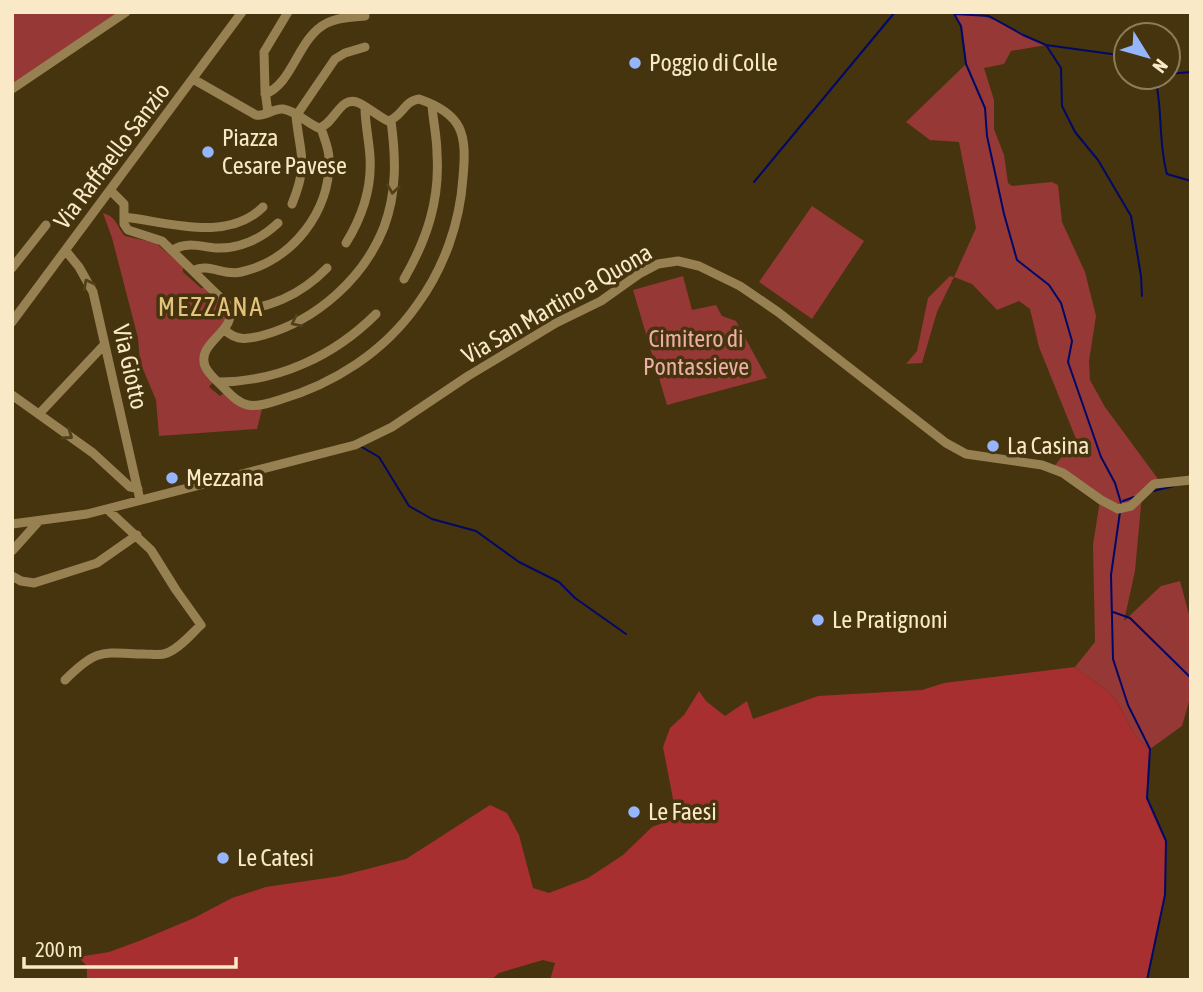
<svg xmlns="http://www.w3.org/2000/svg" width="1203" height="992" font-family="'Asap Condensed',sans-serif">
  <rect width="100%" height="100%" fill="#45340e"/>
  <path fill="#963835" d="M 12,12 L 120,12 L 12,85 Z
    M 953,12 C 991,12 1012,30 1046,45 L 1011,51 L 1004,64 L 984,68 L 994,100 L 994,129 L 1004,155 L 1008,183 L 1012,186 L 1052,182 L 1058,185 L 1062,222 L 1085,272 L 1096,316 L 1089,361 L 1090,380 L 1105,407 L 1161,483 L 1142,495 L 1135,571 L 1124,621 L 1161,586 L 1180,581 L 1191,622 L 1191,695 L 1182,726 L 1150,749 C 1131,738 1127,715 1115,699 C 1106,687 1086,677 1075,667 L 1095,642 L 1093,545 L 1100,500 L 1052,469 L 1076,439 L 1039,347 L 1030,309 L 1019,301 L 997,310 L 972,284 L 954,277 L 937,312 L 922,363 L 906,364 L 917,351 L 928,298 L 950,276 L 954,277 L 976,228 L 959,142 L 930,140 L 906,122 L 966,64 L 961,26 Z
    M 812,206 L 864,241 L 812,319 L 759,282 Z
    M 103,213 C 118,218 116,226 125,236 L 156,243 L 183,267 L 183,272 L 201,288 L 206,287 L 226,307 L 226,321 L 205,346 L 213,382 L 209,387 L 220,396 L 224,393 L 246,409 L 262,409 L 257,429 L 159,436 L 156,400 L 140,362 L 138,338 L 112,238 Z
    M 683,276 L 692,310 L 716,305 L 722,316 L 736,321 L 767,378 L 667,405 L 633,290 Z"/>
  <path fill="#a72f30" d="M 1075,667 C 1086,677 1106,687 1115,699 C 1127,715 1131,738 1150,749 L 1147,798 L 1166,841 L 1165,895 L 1147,980 L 550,980 L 555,963 L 543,960 L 499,973 L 491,980 L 87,980 L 87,966 L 78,957 L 109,952 L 139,941 L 194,918 L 232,898 L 266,887 L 340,876 L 406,859 L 490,805 L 507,813 L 519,835 L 533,888 L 549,893 L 588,878 L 623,855 L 652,827 L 665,822 L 673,799 L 663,747 L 670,728 L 684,715 L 699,691 L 706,701 L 725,716 L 747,701 L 753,719 L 818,696 L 922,690 L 944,683 Z"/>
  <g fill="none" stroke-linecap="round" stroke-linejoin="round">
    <path stroke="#020868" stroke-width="2" d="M 953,12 L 961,26 L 966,64 L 985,108 L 987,136 L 1004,214 L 1017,260 L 1049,285 L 1061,303 L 1072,341 L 1068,362 L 1101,457 L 1115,483 L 1121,503
      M 955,14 L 989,16 L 1023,35 L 1046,45 L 1126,56
      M 1046,45 L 1061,68 L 1062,106 L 1075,132 L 1098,160 L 1131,216 L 1141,276 L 1142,296
      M 1168,74 L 1191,72
      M 1155,77 C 1163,109 1158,142 1167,174 L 1191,181
      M 754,182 L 895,12
      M 360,446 L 379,457 L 409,506 L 432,519 L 476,531 L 519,562 L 559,582 L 575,598 L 626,634
      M 1153,491 L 1174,486
      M 1123,501 L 1134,497
      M 1120,512 L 1111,575 L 1113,659 L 1128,705 L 1150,749 L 1147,798 L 1166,841 L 1165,895 L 1147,980
      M 1113,612 L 1130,618 L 1191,678"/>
    <path stroke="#978152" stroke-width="9" d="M 12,89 L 126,12
      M 265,94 C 293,84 298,37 327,23 C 338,17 353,17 365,16
      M 268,113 L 265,90 L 264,52 L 288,12
      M 111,191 L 124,204 L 124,224 L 128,230 L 162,241 L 229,306 C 239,331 196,342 205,366 C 208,374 217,381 223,387 C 230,394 238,403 248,405 C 258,407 270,403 279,400 C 334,384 384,352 417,305 C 444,268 460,223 463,177 C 467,134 463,114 419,99 C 404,101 402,117 388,121 C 378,116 369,108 359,103 C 340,94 335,124 319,128 C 307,123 296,111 283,109 C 273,108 266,117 256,115 L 193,79
      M 292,204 C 309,162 300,156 296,116 L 335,59 L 345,53 L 365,47
      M 124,217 C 168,222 227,243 263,207
      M 346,243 C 362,217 372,188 370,157 C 369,140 365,124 365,107
      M 173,250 C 186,241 202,247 216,248 C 239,249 261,239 278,223
      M 66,251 L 79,267 L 93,292 L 140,500
      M 12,268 L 46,225
      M 194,270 C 209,263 224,276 241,272 C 292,261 331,211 329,159 C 329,148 324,138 321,128
      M 404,279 C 427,239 440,200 437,154 C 437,137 433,121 432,105
      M 231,312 C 269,308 300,296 327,268
      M 12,322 L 242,12
      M 225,330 C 237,342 249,339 264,335 C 317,320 364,278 384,227 C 397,192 396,158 391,121
      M 218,382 C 278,382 334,356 376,314
      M 12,395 L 93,453 L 130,487 L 138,489
      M 39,414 L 104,345
      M 12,524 L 87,514 L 355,445 L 392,427 L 468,376 L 556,323 L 601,301 L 639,274 L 658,264 L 678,261 L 699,266 L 740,286 L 778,312 L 946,443 L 966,454 L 1042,465 L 1063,473 L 1101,500 L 1118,509 L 1131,506 L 1154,484 L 1191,480
      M 12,551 L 39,521
      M 12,576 L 21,581 L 34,583 L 97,563 L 137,535
      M 65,680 C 98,647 102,653 145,654 C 152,654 160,656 167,653 C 180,648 191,634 201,625 L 176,590 L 151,550 L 107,509"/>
  </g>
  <defs><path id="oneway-chevron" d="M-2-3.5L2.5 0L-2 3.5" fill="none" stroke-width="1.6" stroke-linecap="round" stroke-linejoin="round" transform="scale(1.75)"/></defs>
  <g stroke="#514018">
    <use href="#oneway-chevron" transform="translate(393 189) rotate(98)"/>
    <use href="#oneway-chevron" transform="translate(88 284) rotate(-117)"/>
    <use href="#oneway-chevron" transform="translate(296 322) rotate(153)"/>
    <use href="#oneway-chevron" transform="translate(68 435) rotate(35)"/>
  </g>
  <g fill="#95b6fd" stroke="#45340e" stroke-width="2.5">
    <circle cx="635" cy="63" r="7"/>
    <circle cx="208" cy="152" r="7"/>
    <circle cx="993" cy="446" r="7"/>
    <circle cx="172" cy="478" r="7"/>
    <circle cx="818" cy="620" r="7"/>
    <circle cx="634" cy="812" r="7"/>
    <circle cx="223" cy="858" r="7"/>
  </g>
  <g text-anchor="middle" stroke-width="7" stroke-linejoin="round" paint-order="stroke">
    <g font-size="24" fill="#fae9c7" stroke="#45340e" text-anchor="start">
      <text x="649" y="71">Poggio di Colle</text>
      <text x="222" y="146">Piazza<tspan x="222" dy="28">Cesare Pavese</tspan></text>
      <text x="1007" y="454">La Casina</text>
      <text x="186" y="486">Mezzana</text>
      <text x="832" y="628">Le Pratignoni</text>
      <text x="648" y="820">Le Faesi</text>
      <text x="237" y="866">Le Catesi</text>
    </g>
    <g font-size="24" fill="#fae9c7" stroke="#45340e">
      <text transform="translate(112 156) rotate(-53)" y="8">Via Raffaello Sanzio</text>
      <text transform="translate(557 304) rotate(-30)" y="8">Via San Martino a Quona</text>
      <text transform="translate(130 367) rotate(77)" y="8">Via Giotto</text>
    </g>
    <g font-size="24" fill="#edaea8" stroke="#45340e">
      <text x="696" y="347">Cimitero di<tspan x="696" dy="28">Pontassieve</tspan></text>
    </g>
    <g font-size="26" letter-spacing="2" fill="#e4c37c" stroke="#45340e">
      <text x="211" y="316">MEZZANA</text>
    </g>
  </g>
  <rect width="1203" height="992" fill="none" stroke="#fae9c7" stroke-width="28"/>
  <g transform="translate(1147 56) rotate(127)"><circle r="33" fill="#45340e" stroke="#8d7c58" stroke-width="2"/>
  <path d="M0-5L12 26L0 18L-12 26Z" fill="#95b6fd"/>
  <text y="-10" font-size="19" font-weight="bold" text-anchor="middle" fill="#fae9c7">N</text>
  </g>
  <path d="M24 957v10h212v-10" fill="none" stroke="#fae9c7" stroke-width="3.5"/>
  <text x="35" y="957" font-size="21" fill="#fae9c7" stroke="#45340e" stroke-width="5" paint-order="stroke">200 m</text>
</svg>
